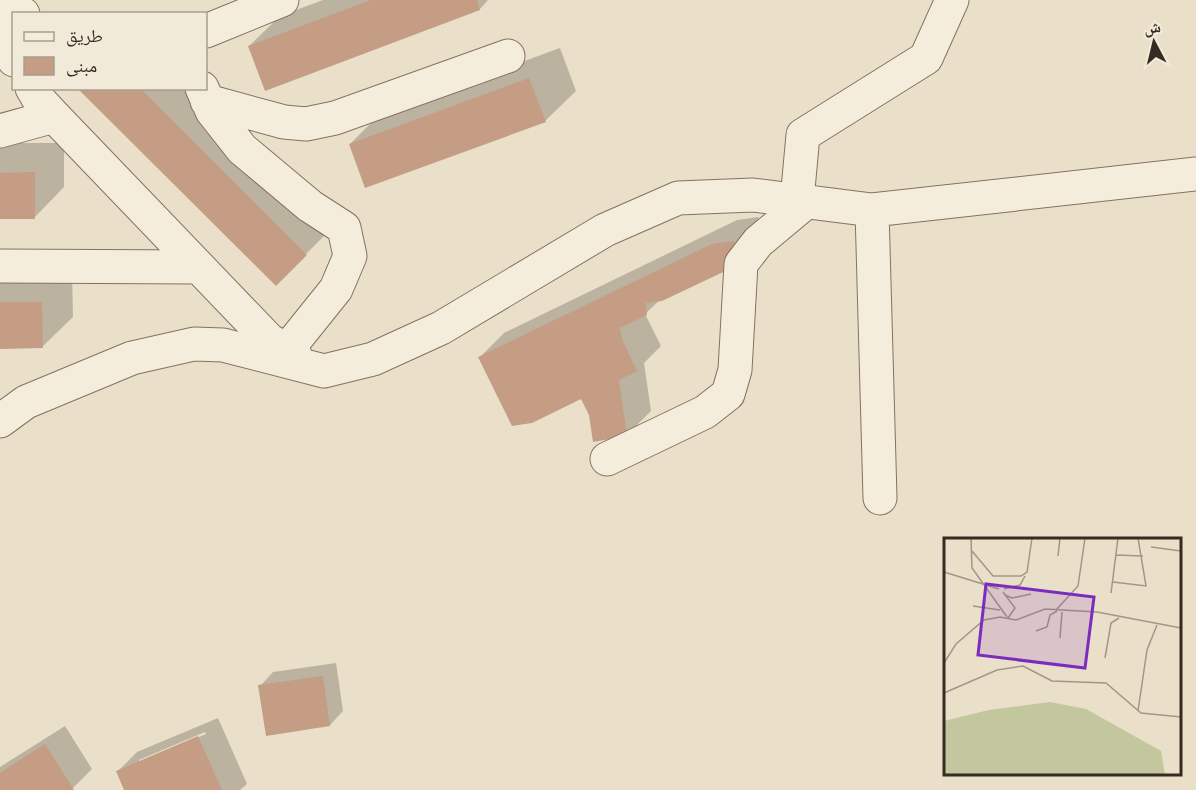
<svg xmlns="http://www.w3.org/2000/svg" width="1196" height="790" font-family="'Source Serif 4','Noto Naskh Arabic',serif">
  <rect width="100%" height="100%" fill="#eadfc9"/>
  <path fill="#0003" fill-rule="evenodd" d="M 323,0 L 488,0 L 480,9 L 266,89 L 249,46 L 280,16 Z
    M 560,48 L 576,91 L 545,121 L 350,144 L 380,114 Z
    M 79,88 L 200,88 L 336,224 L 276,284 Z
    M 0,143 L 64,143 L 64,187 L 34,218 L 0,218 Z
    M 758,217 L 761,239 L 661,299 L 645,314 L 661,346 L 644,363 L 651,411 L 627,435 L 590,415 L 581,397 L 480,357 L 504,333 L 737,220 Z
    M 72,272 L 73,317 L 42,347 L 0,347 L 0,273 Z
    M 336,663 L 343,711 L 330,725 L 260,686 L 273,672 Z
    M 218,718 L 247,784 L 240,790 L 125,790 L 117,772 L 137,752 ZM 205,732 L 206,734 L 139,763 L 139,760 Z
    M 65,726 L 92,769 L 73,788 L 70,790 L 0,790 L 0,767 Z"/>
  <path fill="#c49d84" d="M 371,0 L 477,0 L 480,10 L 265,91 L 248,46 Z
    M 529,78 L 546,122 L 365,188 L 349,144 Z
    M 77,88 L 140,88 L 307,255 L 276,286 Z
    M 35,172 L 35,219 L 0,219 L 0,173 Z
    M 734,241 L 738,265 L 662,301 L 646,303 L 647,315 L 620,328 L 622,339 L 637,371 L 619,380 L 627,436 L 593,442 L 589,415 L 581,399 L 532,423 L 512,426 L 478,357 L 712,244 Z
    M 0,302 L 42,302 L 43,348 L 0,349 Z
    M 323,676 L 330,726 L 266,736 L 258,685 Z
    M 198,736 L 222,790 L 124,790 L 116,771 Z
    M 45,744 L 74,790 L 0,790 L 0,773 Z"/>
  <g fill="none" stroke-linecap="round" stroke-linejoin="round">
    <defs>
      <path id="minor" d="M 0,8 L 23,14
        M 206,31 L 282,0
        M 0,39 L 14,60
        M 32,88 L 39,100 L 54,116 L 269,340 L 295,355
        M 202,88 L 212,111 L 242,149 L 310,206 L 344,228 L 350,256 L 336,289 L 287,350
        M 207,101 L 284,122 L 306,124 L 335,118 L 508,56
        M 0,131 L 54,116
        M 797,200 L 803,135 L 926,58 L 952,0
        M 872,210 L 880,498
        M 0,266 L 199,267
        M 0,421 L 26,402 L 132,358 L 194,344 L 223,345 L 324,371 L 373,359 L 441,328 L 605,230 L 678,198 L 753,195 L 872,210 L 1196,174
        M 607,459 L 705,412 L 728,394 L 735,370 L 741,264 L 758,242 L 806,202"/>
    </defs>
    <use href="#minor" stroke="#847260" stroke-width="35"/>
    <use href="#minor" stroke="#f5eddc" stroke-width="33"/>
  </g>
  <g transform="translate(944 538)">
    <rect width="237" height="237" fill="#eadfc9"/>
    <path d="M 106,164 L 142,171 L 217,213 L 221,237 L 0,237 L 0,183 L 45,172 Z" fill="#c3c79e"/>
    <path fill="none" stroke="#a29786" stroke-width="1.5" d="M 27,0 L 28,30 L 63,79M 207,9 L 237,13M 28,13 L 49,38 L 77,38 L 83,34 L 88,0M 172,17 L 199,18M 114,18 L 116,0M 0,34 L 55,51M 169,44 L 202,48 L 194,0M 60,51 L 76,47 L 81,38M 59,54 L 71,70 L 64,80M 167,55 L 174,0M 61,57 L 68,60 L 87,56M 29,68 L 56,72M 112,72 L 134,48 L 141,0M 92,93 L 103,89 L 106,77 L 113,73M 116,100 L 118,74M 161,120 L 167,85 L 175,80M 0,125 L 12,106 L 40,82 L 56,79 L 72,82 L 101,71 L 153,74 L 237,90M 0,155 L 53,132 L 79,128 L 108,143 L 162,145 L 197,175 L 237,179M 194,173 L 203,112 L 213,87"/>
    <path fill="#7b2cbf" fill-opacity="0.15" stroke="#7b2cbf" stroke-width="3" d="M 42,46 L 150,59 L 141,130 L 34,117 Z"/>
    <rect width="237" height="237" fill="none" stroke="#362b22" stroke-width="3"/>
  </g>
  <rect x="12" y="12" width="195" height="78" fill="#f2ead8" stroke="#a79e8f" stroke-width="1.5"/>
  <rect x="24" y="32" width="30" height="9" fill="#f5eddc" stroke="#a79e8f" stroke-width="1.5"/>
  <text x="66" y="42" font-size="18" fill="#362b22">طريق</text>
  <rect x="24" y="57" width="30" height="18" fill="#c49d84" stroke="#a79e8f" stroke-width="1.5"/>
  <text x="66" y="72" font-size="18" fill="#362b22">مبنى</text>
  <g transform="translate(1154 42) rotate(353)" stroke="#f2ead8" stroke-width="4.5" paint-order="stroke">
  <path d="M0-4.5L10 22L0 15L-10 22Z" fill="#362b22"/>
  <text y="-9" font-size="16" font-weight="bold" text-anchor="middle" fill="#362b22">ش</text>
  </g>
</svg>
